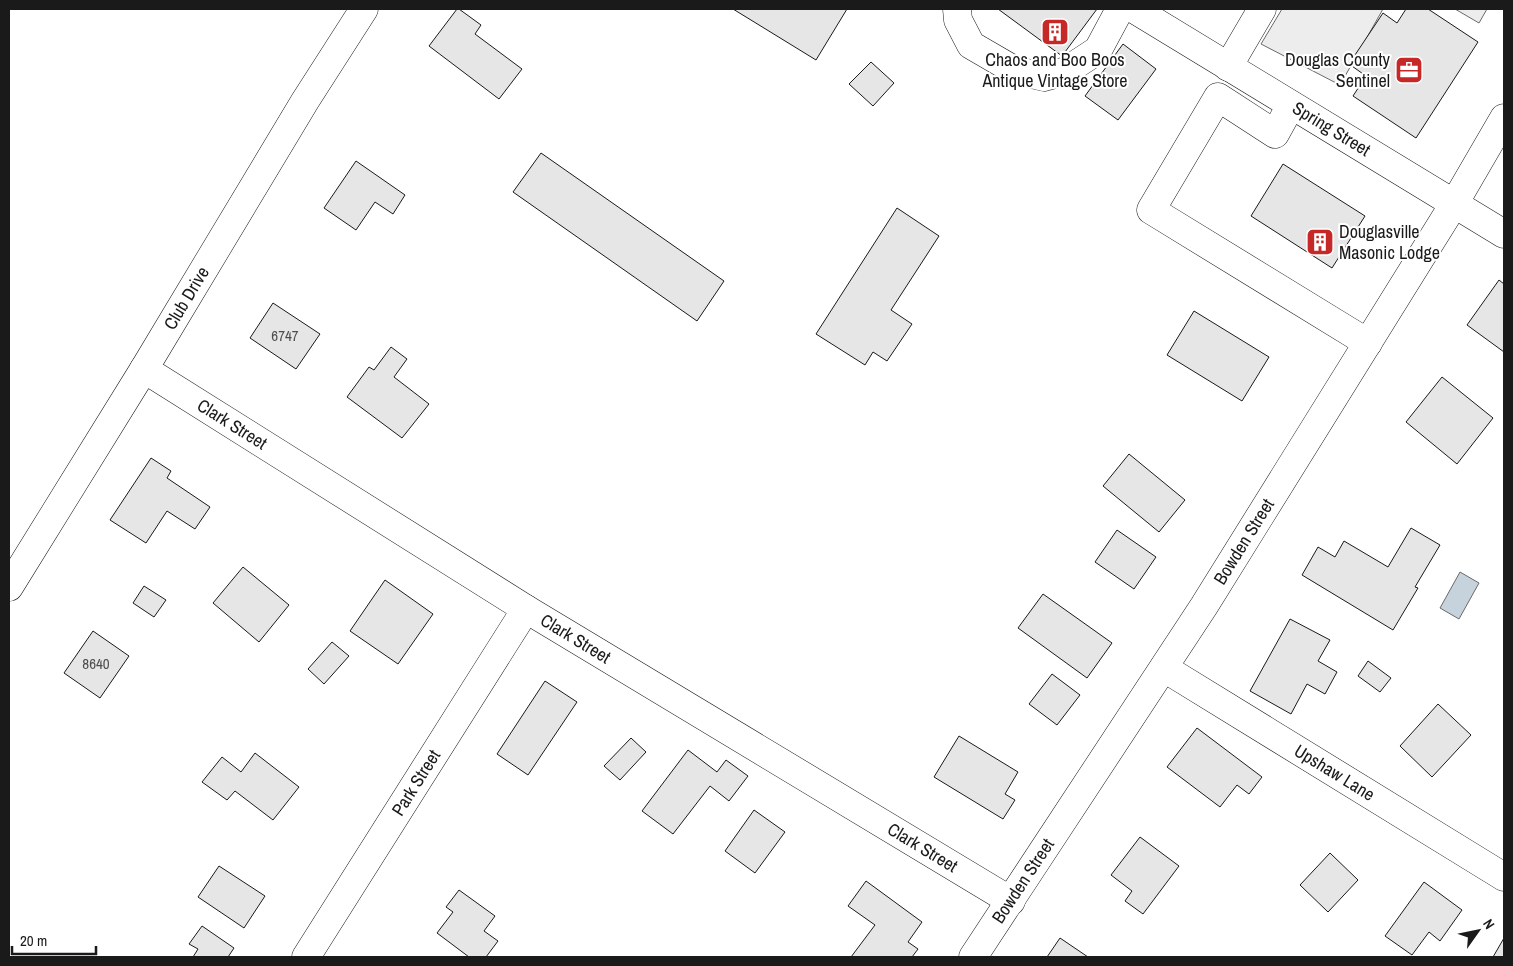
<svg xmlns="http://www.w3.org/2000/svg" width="1513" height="966" font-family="'Archivo Narrow',sans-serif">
  <rect width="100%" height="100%" fill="#fff"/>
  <path fill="#ededed" stroke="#6a6a6a" d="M 1282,9 L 1383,9 L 1340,85 L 1261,44 Z
    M 1455,9 L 1487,9 L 1479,23 Z"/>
  <path fill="#c6d2dc" stroke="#6a6a6a" d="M 1460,572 L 1479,583 L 1459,619 L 1440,608 Z"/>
  <path fill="#e6e6e6" stroke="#1a1a1a" d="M 457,9 L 459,9 L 481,25 L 475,34 L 522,69 L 499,99 L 429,46 Z
    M 733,9 L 847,9 L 816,60 Z
    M 998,9 L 1097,9 L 1062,56 Z
    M 1406,9 L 1428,9 L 1478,42 L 1416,138 L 1353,96 L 1366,76 L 1349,64 L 1383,13 L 1397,23 Z
    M 1123,44 L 1156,69 L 1118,120 L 1085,96 Z
    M 871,62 L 894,83 L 873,106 L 849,84 Z
    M 541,153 L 724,281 L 697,321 L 513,192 Z
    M 356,161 L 405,195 L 393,214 L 375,202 L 356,230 L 324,208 Z
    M 1283,164 L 1365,216 L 1332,268 L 1251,216 Z
    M 897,208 L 939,236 L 891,310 L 912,324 L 887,361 L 873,352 L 865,365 L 816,334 Z
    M 1499,280 L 1504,284 L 1504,352 L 1467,325 Z
    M 273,303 L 320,334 L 296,369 L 250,338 Z
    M 1194,311 L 1269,357 L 1242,401 L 1167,355 Z
    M 391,347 L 407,359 L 394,377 L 429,404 L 402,438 L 347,397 L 369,367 L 374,370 Z
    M 1442,377 L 1493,418 L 1457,464 L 1406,422 Z
    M 1129,454 L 1185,500 L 1159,532 L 1103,486 Z
    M 151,458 L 171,471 L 167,478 L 210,507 L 195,529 L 167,511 L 146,543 L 110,520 Z
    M 1411,528 L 1440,545 L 1415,587 L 1418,588 L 1393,630 L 1302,575 L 1318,547 L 1335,557 L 1344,541 L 1388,567 Z
    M 1117,530 L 1156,557 L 1134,589 L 1095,562 Z
    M 243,567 L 289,605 L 259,642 L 213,603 Z
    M 385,580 L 433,614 L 398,664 L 350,631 Z
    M 144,586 L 166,600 L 154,617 L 133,603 Z
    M 1043,594 L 1112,643 L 1087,678 L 1018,628 Z
    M 1290,619 L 1330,640 L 1318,661 L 1337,672 L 1325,694 L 1307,684 L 1291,714 L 1250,691 Z
    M 93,631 L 129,656 L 100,698 L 64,673 Z
    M 332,642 L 349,656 L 324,684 L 308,669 Z
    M 1368,661 L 1391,678 L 1380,692 L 1358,676 Z
    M 1052,674 L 1080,695 L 1057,725 L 1029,704 Z
    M 545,681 L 577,702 L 528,775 L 497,754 Z
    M 1438,704 L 1471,735 L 1432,777 L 1400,746 Z
    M 1197,728 L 1262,777 L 1249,794 L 1237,785 L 1220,807 L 1167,767 Z
    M 959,736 L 1018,772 L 1005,794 L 1015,800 L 1003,819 L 934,777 Z
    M 631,738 L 646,752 L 620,780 L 604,766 Z
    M 688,750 L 717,772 L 726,760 L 748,776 L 729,801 L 710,786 L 673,834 L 642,811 Z
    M 255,753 L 299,787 L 273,820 L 235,791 L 227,800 L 202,782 L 222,757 L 241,772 Z
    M 754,810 L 785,832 L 755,873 L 725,851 Z
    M 1140,837 L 1179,866 L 1143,914 L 1125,901 L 1132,891 L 1111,875 Z
    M 1330,853 L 1358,880 L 1328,912 L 1300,885 Z
    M 219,866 L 265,896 L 244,928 L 198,897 Z
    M 866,881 L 922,922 L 908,942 L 918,949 L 912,957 L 851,957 L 875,925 L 848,906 Z
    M 1424,882 L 1462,910 L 1440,941 L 1429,932 L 1412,955 L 1385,936 Z
    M 459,890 L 495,916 L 484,931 L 498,941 L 486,957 L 469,957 L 437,933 L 453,912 L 446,907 Z
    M 202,926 L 234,948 L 228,957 L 193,957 L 198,949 L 189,944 Z
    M 1060,938 L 1088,957 L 1047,957 Z
    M 1504,938 L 1504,957 L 1493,957 Z"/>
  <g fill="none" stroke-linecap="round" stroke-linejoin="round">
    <defs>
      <g id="minor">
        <path d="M 957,9 L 958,20 L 971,45 L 1014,70 L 1044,77 L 1066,71 L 1098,50 L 1120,9"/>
        <path id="s1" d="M 1134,9 L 1504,234"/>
        <path d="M 1228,67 L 1262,9"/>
        <path d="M 1291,105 L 1275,134 L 1218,97 L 1151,210 L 1368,343"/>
        <path id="s2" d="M 144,369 L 526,609 L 1011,901"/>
        <path id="s3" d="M 9,587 L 144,369 L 305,101 L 364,9"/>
        <path id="s4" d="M 1164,668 L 1504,877"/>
        <path id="s5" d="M 306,957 L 526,609"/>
        <path id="s6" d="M 973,957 L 1204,606 L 1454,204 L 1504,118"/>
      </g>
    </defs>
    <use href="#minor" stroke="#1a1a1a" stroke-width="29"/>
    <use href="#minor" stroke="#fff" stroke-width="28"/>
  </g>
  <defs>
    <symbol id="building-square" viewBox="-11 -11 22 22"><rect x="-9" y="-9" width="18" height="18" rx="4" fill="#c62828" stroke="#fff"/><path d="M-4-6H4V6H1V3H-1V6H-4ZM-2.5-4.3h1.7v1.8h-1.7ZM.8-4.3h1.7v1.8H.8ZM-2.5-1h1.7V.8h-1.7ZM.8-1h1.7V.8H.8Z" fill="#fff"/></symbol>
    <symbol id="office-square" viewBox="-11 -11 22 22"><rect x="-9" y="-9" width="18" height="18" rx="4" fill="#c62828" stroke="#fff"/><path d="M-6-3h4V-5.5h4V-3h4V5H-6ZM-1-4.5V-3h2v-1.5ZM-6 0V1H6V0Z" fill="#fff"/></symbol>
  </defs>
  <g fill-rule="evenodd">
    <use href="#building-square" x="1039" y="16" width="32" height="32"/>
    <use href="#office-square" x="1393" y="54" width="32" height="32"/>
    <use href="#building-square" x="1304" y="226" width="32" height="32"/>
  </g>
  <g text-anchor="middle" stroke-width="4" stroke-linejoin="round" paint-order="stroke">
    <g font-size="15" fill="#4d4d4d">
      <text x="285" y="341">6747</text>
      <text x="96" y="669">8640</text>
    </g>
    <g font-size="18" fill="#1a1a1a" stroke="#fff">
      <text x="1055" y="66">Chaos and Boo Boos<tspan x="1055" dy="21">Antique Vintage Store</tspan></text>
      <text x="1390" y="66" text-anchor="end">Douglas County<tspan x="1390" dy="21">Sentinel</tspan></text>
      <text x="1339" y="238" text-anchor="start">Douglasville<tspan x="1339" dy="21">Masonic Lodge</tspan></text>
    </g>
    <g font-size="18" fill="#1a1a1a" stroke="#fff">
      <text dy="6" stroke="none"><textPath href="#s1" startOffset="231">Spring Street</textPath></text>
      <text dy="6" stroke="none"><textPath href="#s3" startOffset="339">Club Drive</textPath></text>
      <text dy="6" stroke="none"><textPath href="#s2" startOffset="104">Clark Street</textPath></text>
      <text dy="6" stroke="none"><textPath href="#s6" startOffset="496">Bowden Street</textPath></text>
      <text dy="6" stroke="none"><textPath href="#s2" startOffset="509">Clark Street</textPath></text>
      <text dy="6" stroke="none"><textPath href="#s4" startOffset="200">Upshaw Lane</textPath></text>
      <text dy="6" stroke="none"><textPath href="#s5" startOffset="206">Park Street</textPath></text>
      <text dy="6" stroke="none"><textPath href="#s2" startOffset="914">Clark Street</textPath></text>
      <text dy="6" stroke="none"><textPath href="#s6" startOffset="91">Bowden Street</textPath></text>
    </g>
  </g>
  <rect width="1513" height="966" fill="none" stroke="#1a1a1a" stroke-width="20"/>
  <g transform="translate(1478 931) rotate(57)" stroke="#ffffff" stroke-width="4" paint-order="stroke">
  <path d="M0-4L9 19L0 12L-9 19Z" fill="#1a1a1a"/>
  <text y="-8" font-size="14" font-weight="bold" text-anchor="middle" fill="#1a1a1a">N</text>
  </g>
  <path d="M12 946v8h84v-8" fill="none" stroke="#1a1a1a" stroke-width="2.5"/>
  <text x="20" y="946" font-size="15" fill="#1a1a1a" stroke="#ffffff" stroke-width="4" paint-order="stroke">20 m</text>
</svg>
